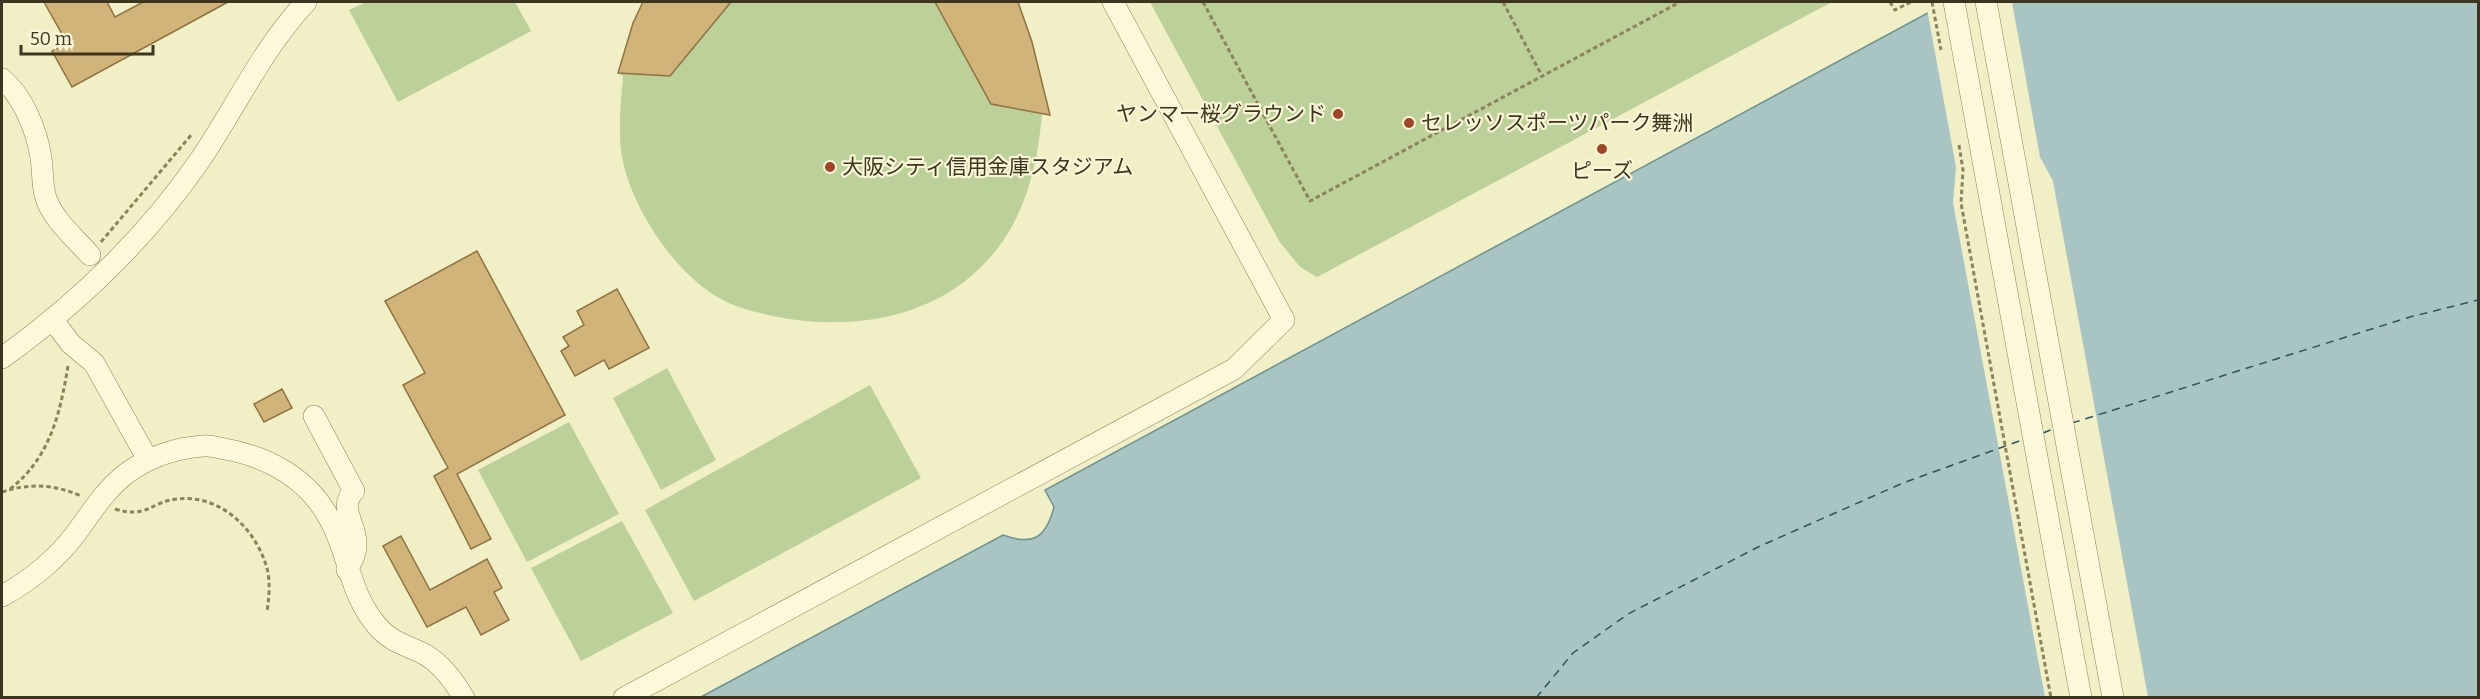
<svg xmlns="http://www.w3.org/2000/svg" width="2480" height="699" font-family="Bitter,'Noto Sans JP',serif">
  <rect width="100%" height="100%" fill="#f1efc6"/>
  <path fill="#bcd099" d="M 366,2 L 515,2 L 531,31 L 398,102 L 349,10 Z
    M 643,2 L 1018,2 L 1032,42 L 1050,115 L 1042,114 C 1037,171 1023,226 981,267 C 927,321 844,331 773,316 C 756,312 737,308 721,299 C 676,275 634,211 623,162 C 617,133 621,104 623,76 L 618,73 L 633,23 Z
    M 1150,2 L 1832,2 L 1317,277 L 1300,267 L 1279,241 Z
    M 667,368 L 716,460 L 661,490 L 613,398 Z
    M 870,385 L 921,478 L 694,601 L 645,510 Z
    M 569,422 L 619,514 L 527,562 L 478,470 Z
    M 622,521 L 673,613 L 581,661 L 531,568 Z"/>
  <path fill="#a8c4c3" stroke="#6d9393" stroke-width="1.5" d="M 1948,2 L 2478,2 L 2478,697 L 699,698 L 1003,535 C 1033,546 1046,538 1054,507 L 1045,490 Z"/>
  <path fill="#f1efc6" d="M 1942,2 L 2012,2 L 2040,157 L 2053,181 L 2148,697 L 2045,697 L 1953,203 L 1956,167 L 1927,9 Z"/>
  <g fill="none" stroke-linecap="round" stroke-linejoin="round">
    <path stroke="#2d545d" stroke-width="1.5" stroke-dasharray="8 6" stroke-linecap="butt" d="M 2072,423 L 2410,317 L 2478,300
      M 2043,433 L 2053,429
      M 1536,698 L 1573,653 L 1628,614 L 1758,547 L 1903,483 L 2025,439"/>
  </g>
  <path fill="#d1b47a" stroke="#8e723f" stroke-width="1.5" d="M 44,2 L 107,2 L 115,17 L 143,2 L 228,2 L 72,87 L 52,51 L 67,43 Z
    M 643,2 L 731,2 L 670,76 L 618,73 L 633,23 Z
    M 935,2 L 1018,2 L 1032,42 L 1050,115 L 991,104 Z
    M 477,251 L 565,415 L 457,474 L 491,539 L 471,549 L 434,476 L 448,468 L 403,385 L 425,373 L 385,301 Z
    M 617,289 L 649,348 L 609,369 L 604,360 L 575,376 L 561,351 L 569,346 L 563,337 L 584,325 L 577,311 Z
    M 282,389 L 292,408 L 264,422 L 254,404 Z
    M 401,536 L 430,590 L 487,559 L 502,588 L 494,592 L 509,620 L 481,635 L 466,607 L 427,627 L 383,546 Z"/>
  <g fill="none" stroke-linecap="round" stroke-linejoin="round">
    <defs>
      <path id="minor" d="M 1954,2 L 2081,698
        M 1986,2 L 2113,698
        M 2,79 C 23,96 37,131 41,158 C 43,170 42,183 45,195 C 51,218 75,238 90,255
        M 52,319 L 71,344 L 94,363 L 148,460
        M 2,358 C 77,304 147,237 200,160 C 236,107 262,49 306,2
        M 314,416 L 354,491 C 337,508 358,525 356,546 C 356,555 351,562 347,570
        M 2,596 C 30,581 58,558 77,532 C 93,510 105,490 127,473 C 149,457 176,448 203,446 C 210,445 218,448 225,449 C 269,457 309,479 330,520 C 350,556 348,592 378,627 C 390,641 405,645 420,652 C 438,660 454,681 464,698
        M 624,698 L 1234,369 L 1284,320 L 1113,2"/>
    </defs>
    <use href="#minor" stroke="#8d825a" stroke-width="22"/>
    <path stroke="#8d825a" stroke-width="3" stroke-dasharray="4.5 3" stroke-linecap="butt" d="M 1203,2 L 1310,201 L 1680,2
      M 1503,2 L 1542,76
      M 1890,2 L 1895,10 L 1911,2
      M 1932,2 L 1941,50
      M 1959,145 L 1963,170 L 1961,203 L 2051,698
      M 101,242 L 192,134
      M 10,489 C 50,458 60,414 68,366
      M 2,492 C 30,483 53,484 81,496
      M 115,509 C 147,519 150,502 177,499 C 219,494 254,527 266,565 C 271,580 269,597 267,612"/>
    <use href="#minor" stroke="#fbf9da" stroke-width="21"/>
  </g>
  <g fill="#a04427" stroke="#f8f6d6" stroke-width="2">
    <circle cx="1338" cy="114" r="6"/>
    <circle cx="1409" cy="123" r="6"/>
    <circle cx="1602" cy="149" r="6"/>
    <circle cx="830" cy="167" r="6"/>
  </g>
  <g text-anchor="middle" stroke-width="4.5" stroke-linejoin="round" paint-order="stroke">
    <g font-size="21" fill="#3d351f" stroke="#f8f6d6" text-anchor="start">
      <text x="1326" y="121" text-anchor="end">ヤンマー桜グラウンド</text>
      <text x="1421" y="130">セレッソスポーツパーク舞洲</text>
      <text x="842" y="174">大阪シティ信用金庫スタジアム</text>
      <text x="1602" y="178" text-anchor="middle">ピーズ</text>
    </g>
  </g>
  <rect width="2480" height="699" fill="none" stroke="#3d351f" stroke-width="6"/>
  <path d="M21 45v9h132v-9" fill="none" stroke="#3d351f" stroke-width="3"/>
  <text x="30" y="45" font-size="18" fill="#3d351f" stroke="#f8f6d6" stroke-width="4.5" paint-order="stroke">50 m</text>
</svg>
